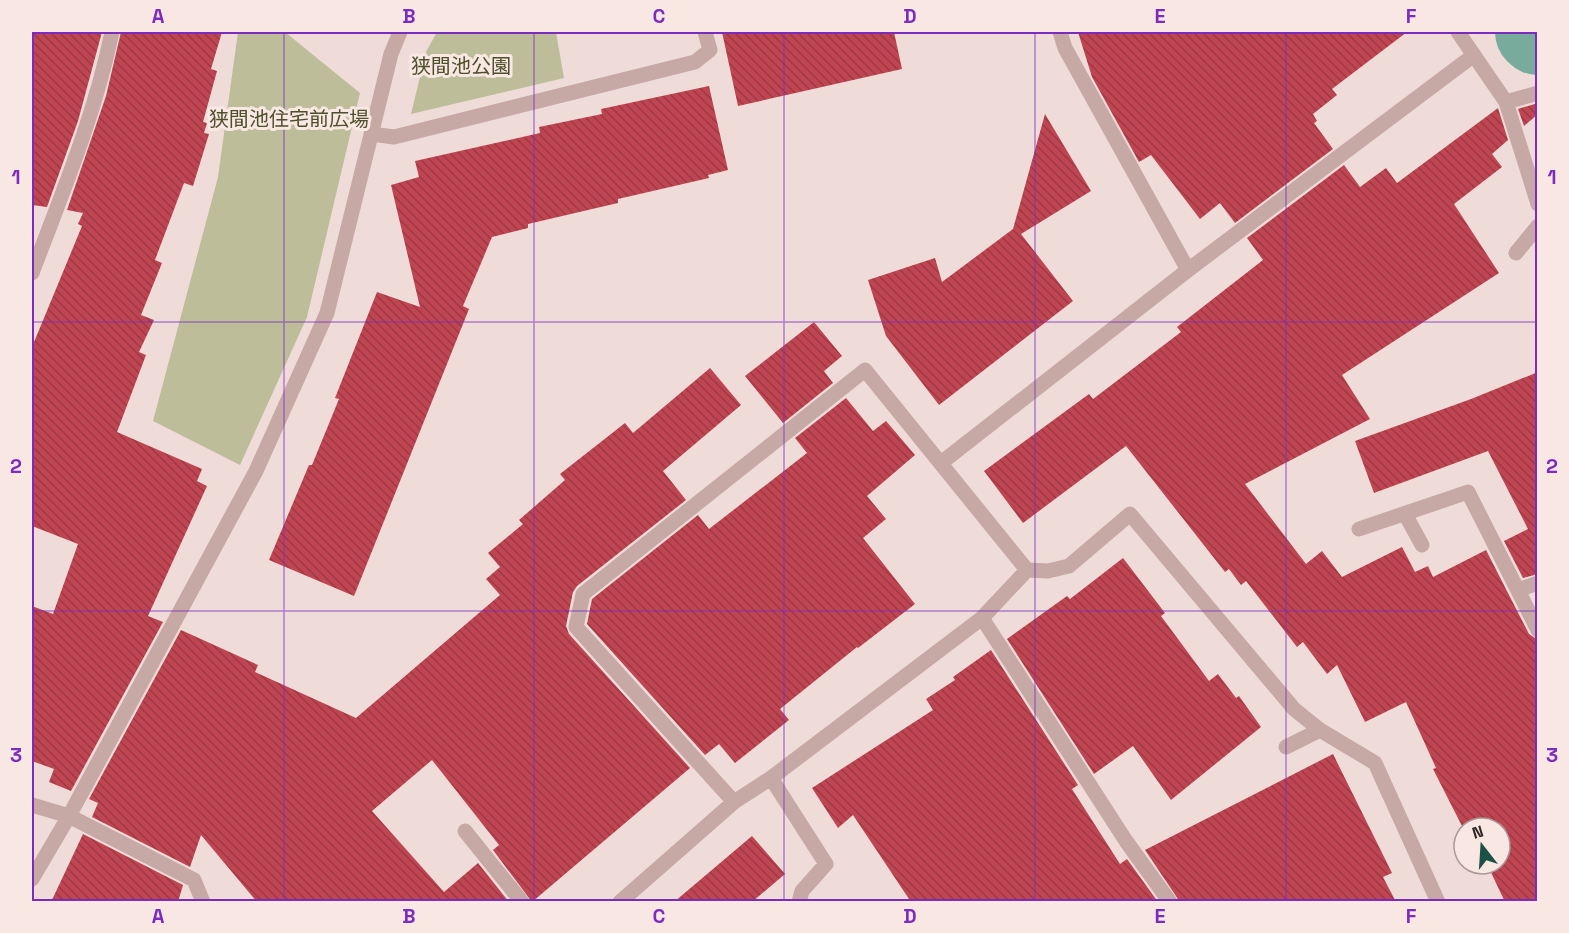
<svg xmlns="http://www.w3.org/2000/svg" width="1569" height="933" font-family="'Space Grotesk','Noto Sans JP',sans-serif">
  <defs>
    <pattern id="building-back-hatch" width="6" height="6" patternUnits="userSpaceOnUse" patternTransform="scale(1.5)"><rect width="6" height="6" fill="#c04552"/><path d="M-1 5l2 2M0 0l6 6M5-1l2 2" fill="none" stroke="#9d3944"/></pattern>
  </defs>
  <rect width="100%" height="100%" fill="#efdcd8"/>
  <path fill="#bdbd99" d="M 238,32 L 285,32 L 360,93 L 307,317 L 240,465 L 153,421 L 218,177 Z
    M 437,32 L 556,32 L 564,78 L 411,114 L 426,52 Z"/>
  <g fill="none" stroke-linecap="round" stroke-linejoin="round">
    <path stroke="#78ab9b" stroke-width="82" d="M 1536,32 L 1538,34"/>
  </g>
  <path fill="url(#building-back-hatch)" d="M 32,32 L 102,32 L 78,121 L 47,207 L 32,205 Z
    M 121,32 L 222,32 L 211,69 L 217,71 L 203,122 L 207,123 L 204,133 L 209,134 L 193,186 L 184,183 L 155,260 L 162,263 L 141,315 L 154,320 L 139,352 L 146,355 L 117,432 L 202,469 L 197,481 L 207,486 L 148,616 L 163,622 L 71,791 L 49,782 L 54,769 L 32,761 L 32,606 L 53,614 L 78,544 L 32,526 L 32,347 L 82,226 L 78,224 L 83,213 L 67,210 L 106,96 Z
    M 722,32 L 894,32 L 902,69 L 738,106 Z
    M 1078,32 L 1407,32 L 1332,89 L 1337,95 L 1313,114 L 1317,121 L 1314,123 L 1333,149 L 1235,223 L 1220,203 L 1200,219 L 1151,155 L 1139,162 L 1092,77 Z
    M 709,86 L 728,170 L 708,175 L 709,178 L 618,199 L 618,203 L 528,224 L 528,228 L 492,237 L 463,306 L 469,309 L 354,596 L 269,560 L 309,465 L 312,465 L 339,399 L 335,398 L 377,292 L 420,307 L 391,185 L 419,177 L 415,161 L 540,133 L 539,127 L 602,114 L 601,109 Z
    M 1538,103 L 1538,114 L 1524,126 L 1518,109 Z
    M 1498,108 L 1508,140 L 1492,154 L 1502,167 L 1454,204 L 1499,273 L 1342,375 L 1370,419 L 1245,484 L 1306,564 L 1322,551 L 1342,577 L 1402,547 L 1415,572 L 1428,566 L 1433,577 L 1486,550 L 1529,634 L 1538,640 L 1538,902 L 1505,902 L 1487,864 L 1500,864 L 1500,828 L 1463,828 L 1433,769 L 1436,768 L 1406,702 L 1365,722 L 1337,665 L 1327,674 L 1303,642 L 1297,647 L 1246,581 L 1241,585 L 1229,569 L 1225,572 L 1126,446 L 1023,523 L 984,471 L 1089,394 L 1093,399 L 1181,332 L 1177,327 L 1263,260 L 1247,238 L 1344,165 L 1360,187 L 1386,168 L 1397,183 Z
    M 1045,114 L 1091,191 L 1021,234 L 1073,301 L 939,405 L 886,336 L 868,280 L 935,258 L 942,282 L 1013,229 Z
    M 814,322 L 842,356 L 824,371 L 833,383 L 783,423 L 745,376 Z
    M 710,368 L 741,405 L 663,471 L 686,500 L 577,586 L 573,592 L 566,626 L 569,634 L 690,768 L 532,902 L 493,850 L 499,845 L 432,760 L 372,811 L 444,892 L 478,863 L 509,902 L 257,902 L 201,835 L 190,867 L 92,817 L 98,803 L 89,799 L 181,630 L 258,665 L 255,672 L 356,718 L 500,595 L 486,579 L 500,567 L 488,553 L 523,524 L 519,520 L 565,480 L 560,474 L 625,423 L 633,433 Z
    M 1538,372 L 1538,574 L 1523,578 L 1504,541 L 1528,529 L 1488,451 L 1374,493 L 1355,441 L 1471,399 Z
    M 846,398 L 873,431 L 886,421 L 915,455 L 867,496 L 886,519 L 863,538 L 915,604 L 858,648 L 857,647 L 780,709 L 789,720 L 735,763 L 719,744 L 705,755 L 587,624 L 592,599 L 698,515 L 709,529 L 807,453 L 795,438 Z
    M 1123,558 L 1165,613 L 1161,616 L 1209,681 L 1218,674 L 1236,698 L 1239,696 L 1261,727 L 1171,800 L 1133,746 L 1094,774 L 1007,639 L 1067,596 L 1070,599 Z
    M 991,650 L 1078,785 L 1072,789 L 1120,864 L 1127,859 L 1158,902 L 911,902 L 853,815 L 838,828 L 812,788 L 933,710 L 926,699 L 955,680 L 953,677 Z
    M 1333,754 L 1392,873 L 1383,877 L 1396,902 L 1180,902 L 1145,850 Z
    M 83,834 L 183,885 L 178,902 L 51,902 Z
    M 752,836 L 785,874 L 752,902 L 674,902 Z"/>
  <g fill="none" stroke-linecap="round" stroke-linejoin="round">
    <path stroke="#c6a8a4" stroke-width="15" d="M 1060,32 L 1065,48 L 1188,270
      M 1458,32 L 1506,102 L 1538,204
      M 1506,102 L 1538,93
      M 371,134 L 394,137 L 695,62 L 710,50 L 705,32
      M 1516,253 L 1538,226
      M 32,273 C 62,194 95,115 112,32
      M 941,463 L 1188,270 L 1474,55
      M 1405,514 L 1422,545
      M 1359,529 L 1468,492 L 1538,630
      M 1027,570 L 1048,571 L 1069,566 L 1130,514 L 1294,709 L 1320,730 L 1375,763 L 1438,902
      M 1518,590 L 1538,583
      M 982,618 L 1126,841 L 1170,902
      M 1286,747 L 1320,730
      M 771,778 L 826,864 L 802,891 L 799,902
      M 32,805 L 69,816 L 194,880 L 203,902
      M 465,831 L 522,902
      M 32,879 L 69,816 L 256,471 L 327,313 L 391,54 L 400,32
      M 620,902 L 734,802 L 771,778 L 982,618 L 1027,570 L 865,370 L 583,594 L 576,627 L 734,802"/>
  </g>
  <path fill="none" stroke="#7b2cbf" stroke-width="1.5" stroke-opacity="0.55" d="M 284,32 L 284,902M 534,32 L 534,902M 784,32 L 784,902M 1035,32 L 1035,902M 1286,32 L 1286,902M 32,322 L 1538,322M 32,611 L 1538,611"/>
  <g text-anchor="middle" stroke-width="6" stroke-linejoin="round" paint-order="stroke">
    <g font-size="20" fill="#4f4f2b" stroke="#f8e7e3">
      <text x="461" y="73">狭間池公園</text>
      <text x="289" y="126">狭間池住宅前広場</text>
    </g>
  </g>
  <rect width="1569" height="933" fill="none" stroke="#f8e7e3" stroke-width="66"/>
  <g transform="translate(1482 846) rotate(343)"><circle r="28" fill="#f8e7e3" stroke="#a99a97" stroke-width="1.5"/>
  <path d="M0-4.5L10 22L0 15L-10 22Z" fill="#1d5143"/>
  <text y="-9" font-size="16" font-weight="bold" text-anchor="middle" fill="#322626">N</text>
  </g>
  <rect x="33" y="33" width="1503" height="867" fill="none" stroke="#7b2cbf" stroke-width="2"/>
  <g font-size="20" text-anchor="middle" font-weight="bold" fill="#7b2cbf">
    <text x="158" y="23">A</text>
    <text x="409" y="23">B</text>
    <text x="659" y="23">C</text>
    <text x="910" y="23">D</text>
    <text x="1160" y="23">E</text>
    <text x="1411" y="23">F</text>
    <text x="16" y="184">1</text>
    <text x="1552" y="184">1</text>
    <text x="16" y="473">2</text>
    <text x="1552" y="473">2</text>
    <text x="16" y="762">3</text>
    <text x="1552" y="762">3</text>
    <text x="158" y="923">A</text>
    <text x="409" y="923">B</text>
    <text x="659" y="923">C</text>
    <text x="910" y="923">D</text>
    <text x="1160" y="923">E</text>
    <text x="1411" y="923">F</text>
  </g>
</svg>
